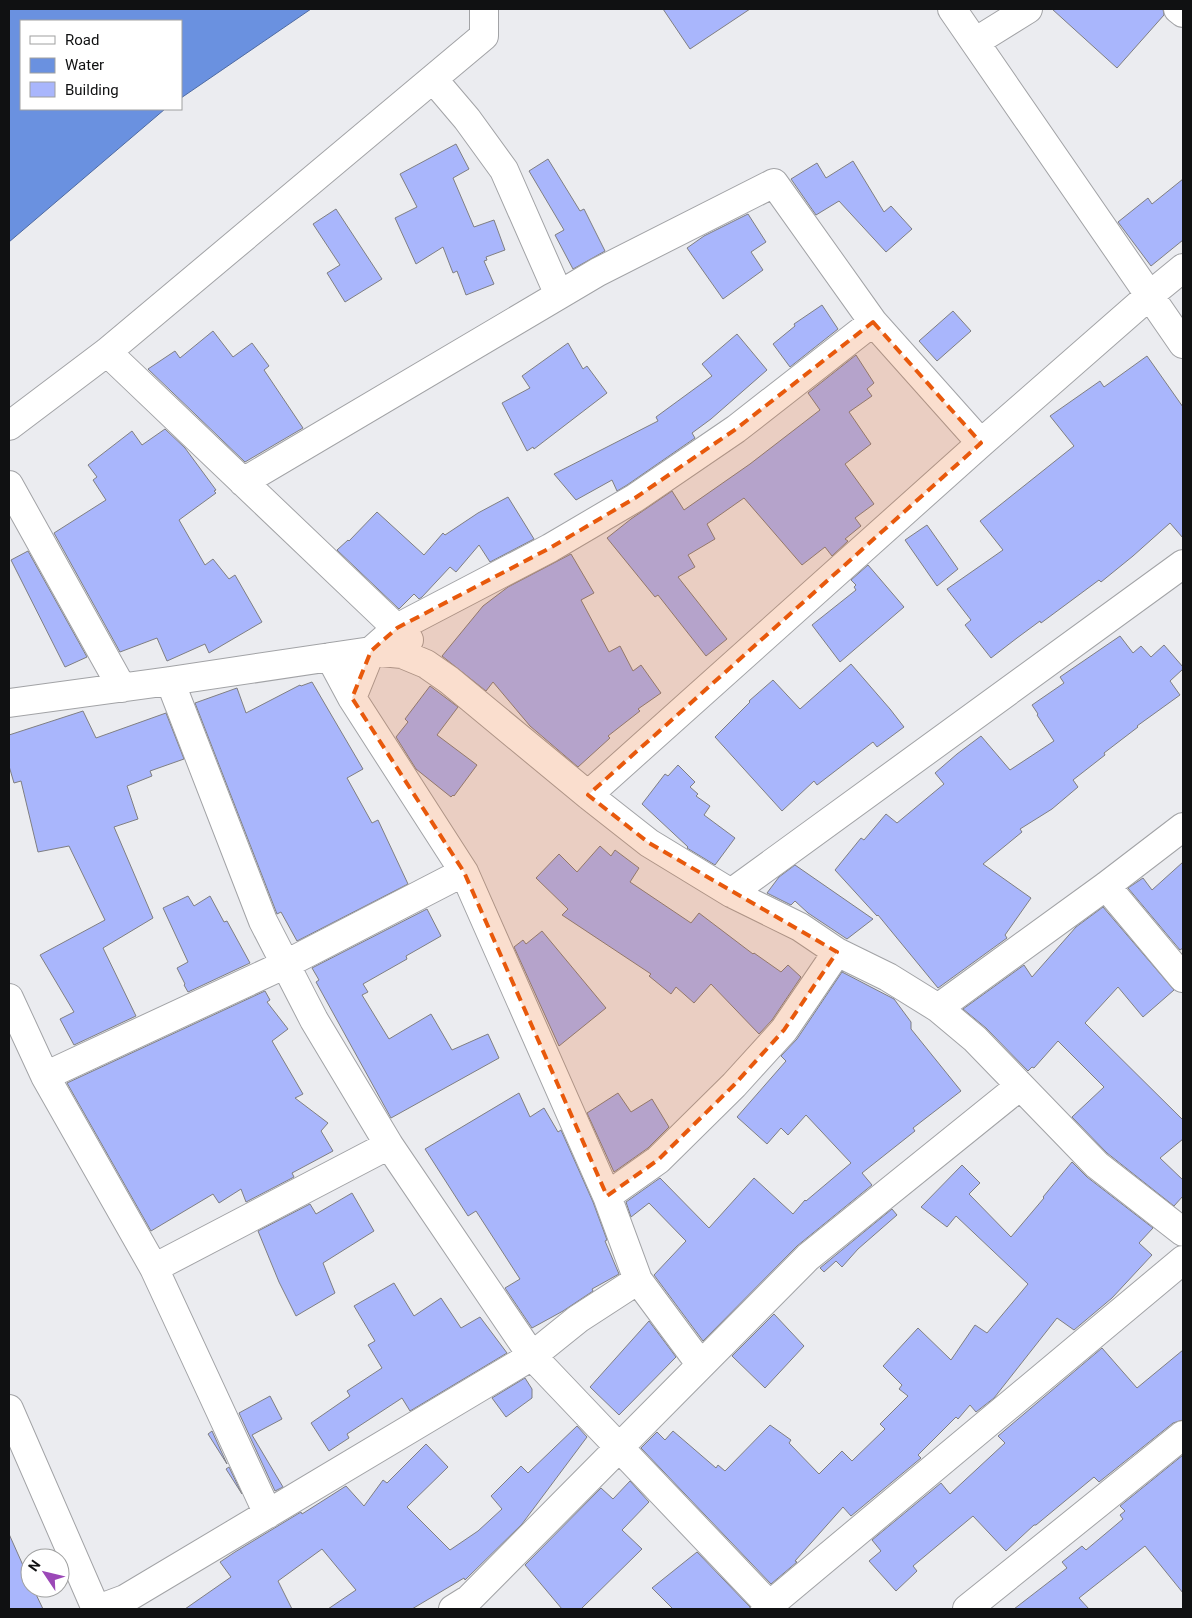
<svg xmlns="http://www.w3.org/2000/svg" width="1192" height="1618" font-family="Roboto,sans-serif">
  <rect width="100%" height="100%" fill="#ebecf0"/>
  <path fill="#6a91e0" stroke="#4f6ba2" d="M 9,9 L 311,9 L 181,98 L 181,21 L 21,21 L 21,109 L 165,109 L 9,242 Z"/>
  <path fill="#a9b6fc" stroke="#7f7f82" d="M 663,9 L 750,9 L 690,49 Z
    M 1052,9 L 1163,9 L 1164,15 L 1117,68 Z
    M 456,144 L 469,169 L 453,178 L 474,227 L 494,220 L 505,250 L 486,257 L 487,260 L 484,261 L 494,284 L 466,295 L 457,271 L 453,273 L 443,247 L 416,264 L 395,218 L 417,207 L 400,174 Z
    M 548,159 L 580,211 L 584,209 L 605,251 L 573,269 L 555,235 L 564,230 L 529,171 Z
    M 853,161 L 884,212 L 891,206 L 912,229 L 886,252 L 839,201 L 816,215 L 791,179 L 817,163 L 826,178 Z
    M 1183,179 L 1183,240 L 1151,266 L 1118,222 L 1148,198 L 1152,204 Z
    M 336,209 L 382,279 L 345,302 L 327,273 L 340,265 L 313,224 Z
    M 748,214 L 766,242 L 751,252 L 763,270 L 723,299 L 687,248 L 704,236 Z
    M 822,305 L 838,329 L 790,367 L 773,344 L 795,326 L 794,324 Z
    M 953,311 L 971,331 L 937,361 L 919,341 Z
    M 213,331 L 233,357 L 252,343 L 269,366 L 264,370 L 303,428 L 245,462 L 148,369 L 175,351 L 180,358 Z
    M 737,334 L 767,370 L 711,419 L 692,433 L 695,438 L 627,485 L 617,491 L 612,480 L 576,500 L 554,474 L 658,421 L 656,417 L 712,376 L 702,364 Z
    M 568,343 L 583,369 L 587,366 L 607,393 L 534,449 L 533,447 L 527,451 L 502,403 L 530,388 L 522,376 Z
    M 856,355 L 874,383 L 867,389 L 872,396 L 849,412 L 871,444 L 845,464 L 874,504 L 855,518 L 861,526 L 845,539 L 848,541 L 832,556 L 825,547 L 802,565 L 744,498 L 707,524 L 715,539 L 688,555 L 695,567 L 678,577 L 727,639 L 706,656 L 658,595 L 655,597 L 607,538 L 631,519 L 672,491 L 684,510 L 750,464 L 820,410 L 808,393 Z
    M 1147,356 L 1183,407 L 1183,538 L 1170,523 L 1133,556 L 1101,582 L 1099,580 L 1041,623 L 1040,621 L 1017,638 L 991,658 L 965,625 L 971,620 L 947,589 L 1003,550 L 980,521 L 1074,446 L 1050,416 L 1100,381 L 1104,387 Z
    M 165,429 L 185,448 L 216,490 L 214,491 L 216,493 L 179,520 L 205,565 L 213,559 L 229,579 L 235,575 L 262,622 L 209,653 L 205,644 L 167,661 L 157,638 L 120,652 L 54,533 L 106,500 L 93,480 L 97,477 L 88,465 L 132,431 L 142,445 Z
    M 508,497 L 534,539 L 490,562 L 479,545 L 456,572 L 450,567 L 422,597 L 419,599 L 414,594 L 399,609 L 337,550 L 348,540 L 349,541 L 377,512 L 424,555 L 443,533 L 445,535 L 478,513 Z
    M 927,525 L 958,569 L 937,586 L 905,540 Z
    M 28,551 L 87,657 L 65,667 L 11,560 Z
    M 571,554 L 594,593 L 581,600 L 609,652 L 620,646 L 633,671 L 641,665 L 661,693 L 638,709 L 640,711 L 608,736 L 610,738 L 578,767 L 530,726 L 493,682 L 486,691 L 442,656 L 483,606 L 508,587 Z
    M 868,565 L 904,607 L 840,662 L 812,625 L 856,590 L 854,587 L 856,585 L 851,580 Z
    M 1120,636 L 1133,653 L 1141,646 L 1151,657 L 1164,645 L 1183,667 L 1183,669 L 1170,681 L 1180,695 L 1137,726 L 1138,727 L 1104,753 L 1105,755 L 1073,780 L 1078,787 L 1052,809 L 1020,829 L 1022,832 L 983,864 L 1031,898 L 1005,935 L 1007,938 L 938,988 L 878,915 L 877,916 L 835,870 L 861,838 L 864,840 L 886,814 L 897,823 L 944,784 L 935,773 L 957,754 L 981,736 L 1010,770 L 1054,741 L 1037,715 L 1038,714 L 1032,705 L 1064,683 L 1060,677 Z
    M 851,664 L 890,709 L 904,727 L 877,747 L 873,742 L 817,785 L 814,781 L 782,811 L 715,737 L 750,702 L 749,701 L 773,680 L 800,709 Z
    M 312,682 L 363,769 L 347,778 L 372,823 L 378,820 L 408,884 L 297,941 L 281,912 L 277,914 L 195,703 L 237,688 L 246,713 L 300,685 L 301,686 Z
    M 430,686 L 458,707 L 437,735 L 477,765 L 454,796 L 453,795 L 451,797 L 416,769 L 396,737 L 408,722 L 405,719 Z
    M 83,711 L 96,738 L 166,713 L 184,759 L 150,771 L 152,776 L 127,786 L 138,819 L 114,827 L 153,918 L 103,948 L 136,1016 L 74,1045 L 60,1019 L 74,1012 L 40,955 L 105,920 L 69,846 L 38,852 L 21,781 L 14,783 L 9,766 L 9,735 Z
    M 678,765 L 695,782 L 690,787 L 698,794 L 696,796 L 710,806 L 704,815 L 735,838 L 715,865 L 687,848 L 688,847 L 642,804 L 665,774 L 668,776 Z
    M 600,846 L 611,856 L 615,850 L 639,868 L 630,882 L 691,923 L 699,913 L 753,954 L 754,953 L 781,972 L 788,965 L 801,977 L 772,1020 L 759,1034 L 711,984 L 694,1003 L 676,987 L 671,994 L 649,976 L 651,974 L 562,915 L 568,909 L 536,878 L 559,854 L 577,872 Z
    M 1183,862 L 1183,948 L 1180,950 L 1128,888 L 1143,878 L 1152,890 Z
    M 795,865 L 873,919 L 847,939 L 808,913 L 795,901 L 791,905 L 767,893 L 779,877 Z
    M 188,896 L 194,906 L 210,896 L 224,922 L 227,921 L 250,963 L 188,992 L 184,985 L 185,984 L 177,968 L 188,962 L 163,908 Z
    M 1103,907 L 1174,990 L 1143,1017 L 1118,987 L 1085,1023 L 1183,1120 L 1183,1139 L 1160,1158 L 1183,1180 L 1183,1196 L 1174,1206 L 1107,1153 L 1072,1117 L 1104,1087 L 1058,1041 L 1034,1068 L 1032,1067 L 1028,1071 L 986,1028 L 963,1009 L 1024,965 L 1032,977 L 1076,927 Z
    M 427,909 L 441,936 L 406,956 L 407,959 L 363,984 L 368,992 L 362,995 L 389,1039 L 431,1014 L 452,1050 L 488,1034 L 499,1058 L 391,1118 L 316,982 L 319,980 L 312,968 Z
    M 542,931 L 606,1008 L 559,1046 L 514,947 L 523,940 L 526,944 Z
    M 842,972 L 894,999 L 911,1022 L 911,1029 L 961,1091 L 913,1128 L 915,1131 L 862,1173 L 872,1185 L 797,1246 L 703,1341 L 654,1275 L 686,1241 L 649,1203 L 631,1217 L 626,1202 L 660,1178 L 709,1228 L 754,1178 L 793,1214 L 805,1200 L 806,1201 L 851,1163 L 806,1115 L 788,1135 L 781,1128 L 767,1144 L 737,1117 L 786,1061 L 781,1056 L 797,1039 Z
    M 265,991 L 270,1000 L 267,1002 L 288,1029 L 272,1041 L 303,1094 L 295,1098 L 328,1123 L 321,1131 L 333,1151 L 292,1173 L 294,1177 L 246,1202 L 241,1189 L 219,1203 L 213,1194 L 151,1231 L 67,1083 Z
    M 519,1093 L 530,1117 L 544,1108 L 558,1132 L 561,1130 L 593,1202 L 607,1240 L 605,1241 L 619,1274 L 592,1289 L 593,1291 L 563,1311 L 532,1328 L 505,1288 L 520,1279 L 476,1211 L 468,1216 L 425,1149 Z
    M 618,1093 L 631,1112 L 652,1099 L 669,1127 L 648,1148 L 614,1172 L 587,1113 Z
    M 1072,1162 L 1087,1177 L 1153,1228 L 1139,1243 L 1152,1255 L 1112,1298 L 1074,1330 L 1057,1318 L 994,1398 L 976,1412 L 970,1405 L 958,1419 L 956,1417 L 918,1455 L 921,1458 L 851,1516 L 843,1507 L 795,1561 L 797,1562 L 771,1584 L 641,1448 L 657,1432 L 665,1440 L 673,1431 L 716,1468 L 718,1465 L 725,1471 L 770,1425 L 791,1440 L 789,1443 L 819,1474 L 842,1451 L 852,1461 L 885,1429 L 880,1424 L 908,1396 L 899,1389 L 902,1385 L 883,1366 L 918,1328 L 951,1360 L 975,1325 L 987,1333 L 1028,1284 L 956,1216 L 947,1227 L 921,1207 L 962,1165 L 980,1183 L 969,1194 L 1011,1237 L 1044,1198 L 1043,1197 Z
    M 352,1193 L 374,1231 L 323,1263 L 335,1293 L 296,1316 L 279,1282 L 258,1231 L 310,1204 L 316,1214 Z
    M 892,1209 L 897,1215 L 858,1249 L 842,1267 L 836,1261 L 824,1272 L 820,1268 Z
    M 394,1283 L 414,1316 L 441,1298 L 461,1328 L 480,1317 L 507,1353 L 410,1411 L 402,1398 L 347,1434 L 349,1438 L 329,1451 L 311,1423 L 350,1396 L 347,1391 L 382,1368 L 368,1345 L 375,1341 L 354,1306 Z
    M 774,1314 L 804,1346 L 765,1388 L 732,1356 Z
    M 649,1321 L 676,1357 L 619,1415 L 590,1387 Z
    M 1102,1348 L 1137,1388 L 1183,1350 L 1183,1420 L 1173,1423 L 1099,1482 L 1094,1477 L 1036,1525 L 1034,1525 L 1006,1551 L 973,1516 L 913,1566 L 917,1571 L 896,1591 L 869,1561 L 881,1551 L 872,1540 L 941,1483 L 950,1494 L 1005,1443 L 998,1436 Z
    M 525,1378 L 532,1389 L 532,1398 L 506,1417 L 492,1398 Z
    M 270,1396 L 282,1419 L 252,1435 L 283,1487 L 275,1491 L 239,1413 Z
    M 577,1426 L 587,1437 L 522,1524 L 465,1580 L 464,1578 L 412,1609 L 328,1609 L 356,1590 L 322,1549 L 278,1581 L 292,1609 L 185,1609 L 231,1577 L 220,1562 L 235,1552 L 301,1512 L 302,1514 L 346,1486 L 364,1506 L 383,1480 L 387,1483 L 426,1444 L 448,1467 L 407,1507 L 450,1550 L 478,1531 L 502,1509 L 491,1496 L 521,1466 L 528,1473 Z
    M 212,1431 L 227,1464 L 208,1434 Z
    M 1183,1455 L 1183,1593 L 1145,1546 L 1079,1598 L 1089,1609 L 1014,1609 L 1067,1568 L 1062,1562 L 1082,1546 L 1086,1550 L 1123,1519 L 1120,1515 L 1125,1511 L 1120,1506 Z
    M 229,1467 L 242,1494 L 226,1469 Z
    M 630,1481 L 649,1502 L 622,1530 L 642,1549 L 581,1609 L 562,1609 L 525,1565 L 601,1488 L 613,1499 Z
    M 9,1534 L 30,1581 L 30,1588 L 33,1588 L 43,1609 L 9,1609 Z
    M 697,1552 L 750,1607 L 750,1609 L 673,1609 L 652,1588 Z"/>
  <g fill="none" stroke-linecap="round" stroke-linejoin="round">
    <defs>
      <path id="street" d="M 952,9 L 1183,344
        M 1178,9 L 1183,13
        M 975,42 L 1028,9
        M 433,79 L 467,119 L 504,170 L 559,295
        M 107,352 L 409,640
        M 9,426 L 107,352 L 484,36 L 484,9
        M 243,482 L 598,272 L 774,183 L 873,322 L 981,443
        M 9,485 L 122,688
        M 170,681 L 263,921 L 314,1020 L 389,1145 L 532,1356 L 773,1609
        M 352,698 L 371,651 L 397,628 L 550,548 L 635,498 L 736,429 L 873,322
        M 9,703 L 170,681 L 371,651 L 402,654 L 426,664 L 449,680 L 588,795 L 649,843 L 731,893 L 800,927 L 837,952 L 888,977 L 938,1008 L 975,1039 L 1097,1165 L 1183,1232
        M 588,795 L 981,443 L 1150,295 L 1183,268
        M 464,872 L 607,1196
        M 1106,886 L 1183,978
        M 731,893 L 1183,564
        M 9,998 L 45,1076 L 154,1268 L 268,1514
        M 938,1008 L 1106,886 L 1183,827
        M 45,1076 L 286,964 L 464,872 L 352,698 L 330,657
        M 154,1268 L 389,1145
        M 638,1280 L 701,1365
        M 9,1409 L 96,1609
        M 98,1609 L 125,1599 L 532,1356 L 578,1319 L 638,1280 L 607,1196 L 658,1160 L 734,1085 L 784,1030 L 837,952
        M 453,1609 L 469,1599 L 808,1257 L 1020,1086
        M 765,1609 L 1183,1260
        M 967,1609 L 1183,1435"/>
    </defs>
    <use href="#street" stroke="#a2a3a6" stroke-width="30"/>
    <use href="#street" stroke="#fff" stroke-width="28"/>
  </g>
  <path fill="#e8590c" fill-opacity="0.2" stroke="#e8590c" stroke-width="4" stroke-dasharray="10 6" stroke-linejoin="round" d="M 873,322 L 981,443 L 588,795 L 649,843 L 837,952 L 784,1030 L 734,1085 L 658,1160 L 607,1196 L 464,872 L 352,698 L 371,651 L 397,628 L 550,548 L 635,498 L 736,429 Z"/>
  <rect width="1192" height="1618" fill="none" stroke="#101112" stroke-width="20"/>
  <rect x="20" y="20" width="162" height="90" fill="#ffffff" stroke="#9fa0a0"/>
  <rect x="30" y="36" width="25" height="8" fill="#ffffff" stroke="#9fa0a0"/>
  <text x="65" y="45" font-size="15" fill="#101112">Road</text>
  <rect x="30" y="58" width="25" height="15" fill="#6a91e0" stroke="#9fa0a0"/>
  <text x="65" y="70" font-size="15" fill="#101112">Water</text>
  <rect x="30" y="82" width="25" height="15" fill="#a9b6fc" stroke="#9fa0a0"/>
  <text x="65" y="95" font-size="15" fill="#101112">Building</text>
  <g transform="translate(45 1573) rotate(305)"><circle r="24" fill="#ffffff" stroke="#9fa0a0"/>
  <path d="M0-4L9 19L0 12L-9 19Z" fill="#9b48b7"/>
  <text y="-8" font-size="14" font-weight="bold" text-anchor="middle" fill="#101112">N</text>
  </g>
</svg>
